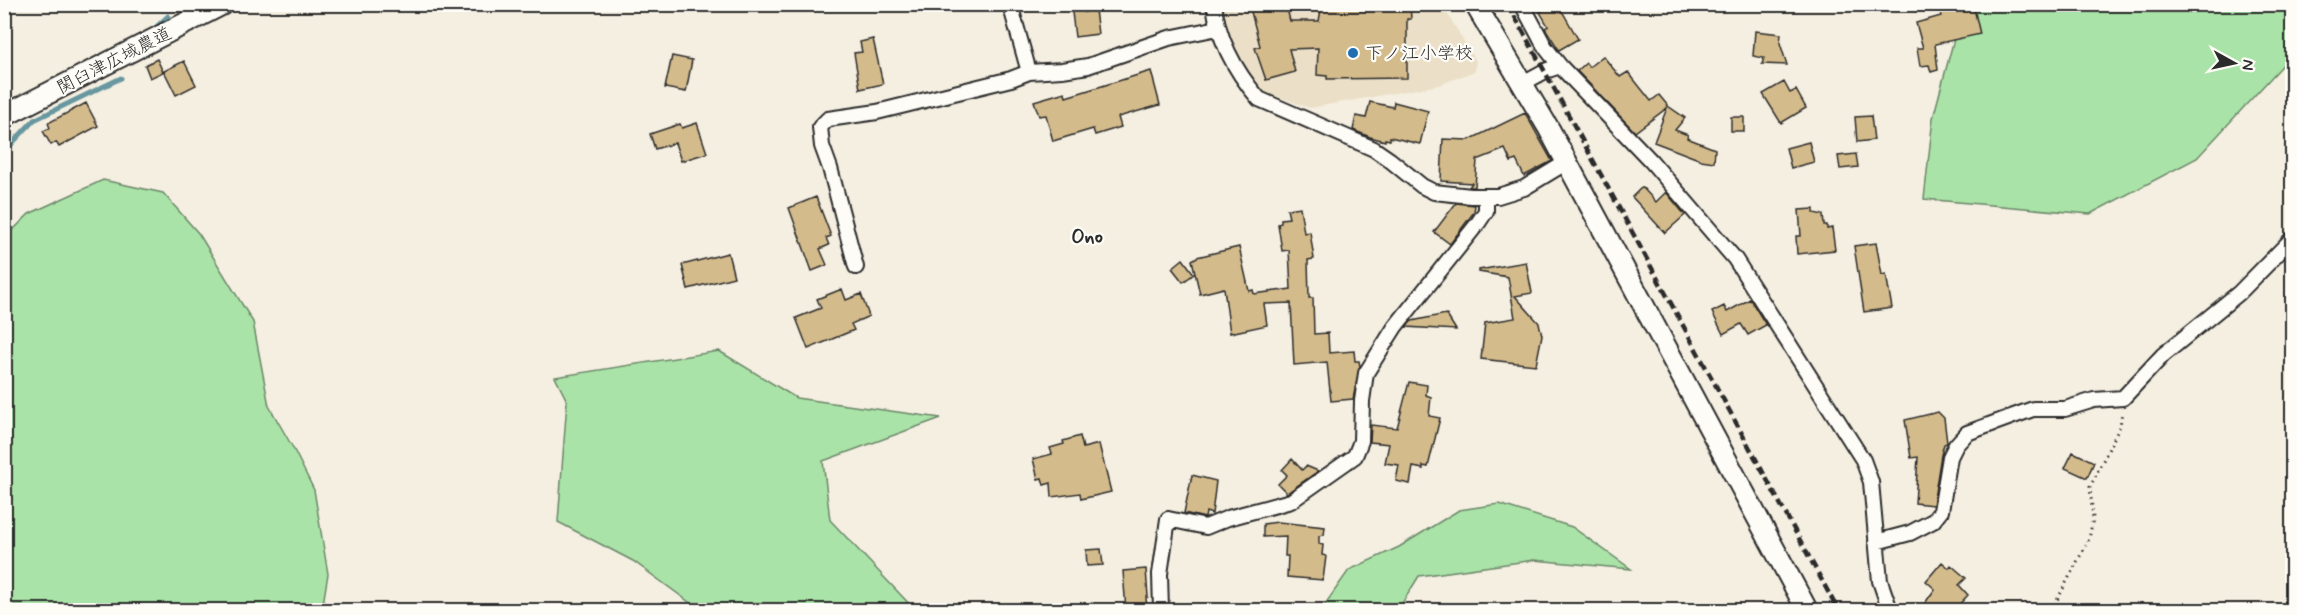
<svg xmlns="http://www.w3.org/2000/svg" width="2297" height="615" font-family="Mynerve,'Klee One',sans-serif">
  <rect width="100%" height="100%" fill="#f5efe1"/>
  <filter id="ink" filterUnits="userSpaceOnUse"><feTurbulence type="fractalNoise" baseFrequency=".0167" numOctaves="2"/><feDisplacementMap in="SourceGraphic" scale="12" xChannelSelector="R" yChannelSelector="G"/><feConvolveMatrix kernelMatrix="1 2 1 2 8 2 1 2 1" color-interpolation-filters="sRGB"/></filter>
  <g filter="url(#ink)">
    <path fill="#ebdfc7" d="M 1219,5 L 1442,5 L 1476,61 L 1475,71 L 1439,85 L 1310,108 L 1258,90 L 1231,45 Z"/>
    <path fill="#aae3a7" stroke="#6a8769" stroke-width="1.5" d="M 1963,5 L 2292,5 L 2292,55 L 2197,158 L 2090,214 L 1924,199 L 1933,118 Z
      M 103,180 L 163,193 L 199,234 L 253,322 L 269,406 L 293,448 L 314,490 L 328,574 L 322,610 L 5,610 L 5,238 L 29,214 Z
      M 719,351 L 796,398 L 941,418 L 823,461 L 830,520 L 915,610 L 700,610 L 633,561 L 558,522 L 567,401 L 555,377 Z
      M 1499,504 L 1572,527 L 1631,569 L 1534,560 L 1419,576 L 1398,610 L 1321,610 L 1349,570 L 1399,547 L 1459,510 Z"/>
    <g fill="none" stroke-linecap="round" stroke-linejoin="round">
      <path stroke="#6897a0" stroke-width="5" d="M 178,10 L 186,4
        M 152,31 L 168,16
        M 4,152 L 34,120 L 121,78"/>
    </g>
    <path fill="#d4bb8b" stroke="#2b2b2b" stroke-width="1.5" d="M 1071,4 L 1083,4 L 1084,12 L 1095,10 L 1098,34 L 1075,37 Z
      M 1249,4 L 1286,4 L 1290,21 L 1319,21 L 1322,4 L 1410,4 L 1411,19 L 1407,19 L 1407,78 L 1327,79 L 1327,76 L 1317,75 L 1318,48 L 1289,49 L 1295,72 L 1266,80 L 1255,48 L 1260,46 Z
      M 1553,4 L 1558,4 L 1578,39 L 1559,50 L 1545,28 L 1548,26 L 1540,12 Z
      M 1973,4 L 1980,34 L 1935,44 L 1938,70 L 1931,72 L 1929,65 L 1920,66 L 1917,48 L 1923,48 L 1916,23 L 1941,16 L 1940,11 Z
      M 1755,31 L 1781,34 L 1780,43 L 1787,65 L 1762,64 L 1764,58 L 1753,56 Z
      M 873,39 L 883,84 L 860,89 L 854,53 L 862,52 L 860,42 Z
      M 672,56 L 692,60 L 686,92 L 665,88 Z
      M 1603,56 L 1620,77 L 1628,72 L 1651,101 L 1659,95 L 1668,106 L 1685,118 L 1675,130 L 1688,135 L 1687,138 L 1715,149 L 1714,162 L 1701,160 L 1654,142 L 1667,108 L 1635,132 L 1577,71 L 1586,63 L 1589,67 Z
      M 157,59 L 163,72 L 150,78 L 145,65 Z
      M 184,61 L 196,85 L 176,95 L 164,71 Z
      M 1151,71 L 1160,105 L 1118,117 L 1121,127 L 1095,135 L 1093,129 L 1053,141 L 1046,115 L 1039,116 L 1034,101 L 1065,92 L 1066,97 Z
      M 1784,82 L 1790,93 L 1796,90 L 1806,108 L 1781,123 L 1763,94 Z
      M 1370,102 L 1393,107 L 1394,102 L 1428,111 L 1420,144 L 1390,137 L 1390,140 L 1385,139 L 1385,141 L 1370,137 L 1353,130 L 1356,116 L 1366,118 Z
      M 86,103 L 98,126 L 59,147 L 56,142 L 51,145 L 43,131 L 50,128 L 48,123 Z
      M 1525,113 L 1552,161 L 1524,176 L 1516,160 L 1511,162 L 1505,149 L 1477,160 L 1475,187 L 1469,187 L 1472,183 L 1441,181 L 1443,139 L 1469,140 Z
      M 1871,116 L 1874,140 L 1857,142 L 1855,117 Z
      M 1731,117 L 1744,117 L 1744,131 L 1731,131 Z
      M 697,123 L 707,153 L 681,161 L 675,143 L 655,149 L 650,134 L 680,124 L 682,128 Z
      M 1809,142 L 1814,162 L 1791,168 L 1786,148 Z
      M 1856,154 L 1858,167 L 1840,169 L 1838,156 Z
      M 1642,187 L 1656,202 L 1666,192 L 1685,215 L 1665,233 L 1632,197 Z
      M 816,197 L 831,236 L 826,238 L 829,245 L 820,249 L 827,265 L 812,271 L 789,208 Z
      M 1456,203 L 1475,205 L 1474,212 L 1450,244 L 1434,232 Z
      M 1300,207 L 1304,233 L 1310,232 L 1314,259 L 1308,260 L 1309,298 L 1313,298 L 1314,334 L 1328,333 L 1329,353 L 1354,351 L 1355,361 L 1359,361 L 1360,366 L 1353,399 L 1331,401 L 1327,362 L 1294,365 L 1291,303 L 1264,304 L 1267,325 L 1230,333 L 1224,288 L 1200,294 L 1192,260 L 1197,257 L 1239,247 L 1249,291 L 1253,290 L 1254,294 L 1291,289 L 1289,250 L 1282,251 L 1278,224 L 1281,223 L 1281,219 L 1289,218 L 1287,209 Z
      M 1814,209 L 1814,213 L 1823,215 L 1824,225 L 1827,225 L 1827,229 L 1832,228 L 1835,250 L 1797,254 L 1796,236 L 1801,236 L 1799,210 Z
      M 1876,243 L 1882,275 L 1886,274 L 1892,308 L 1864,312 L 1854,246 Z
      M 728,253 L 734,277 L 688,289 L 682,265 Z
      M 1183,259 L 1194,274 L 1183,282 L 1172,268 Z
      M 1526,262 L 1532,293 L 1515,296 L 1539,323 L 1542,335 L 1536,365 L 1481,359 L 1485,323 L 1515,318 L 1508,277 L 1479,272 L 1479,270 Z
      M 842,289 L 846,300 L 861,294 L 869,316 L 851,324 L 854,330 L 808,349 L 796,318 L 821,308 L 817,299 Z
      M 1750,299 L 1766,325 L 1748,335 L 1741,324 L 1723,334 L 1712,312 L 1724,306 L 1727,312 Z
      M 1446,314 L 1456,330 L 1406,327 L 1412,321 Z
      M 1409,382 L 1427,385 L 1426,395 L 1431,397 L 1429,416 L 1440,418 L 1428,467 L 1423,466 L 1423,469 L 1413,467 L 1410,484 L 1396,481 L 1399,465 L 1385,463 L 1389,444 L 1370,442 L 1371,425 L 1397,428 Z
      M 1938,412 L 1944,418 L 1947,443 L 1944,444 L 1941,455 L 1933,505 L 1915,503 L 1918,457 L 1911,458 L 1905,420 Z
      M 1080,436 L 1083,448 L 1099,444 L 1111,492 L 1081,499 L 1080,493 L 1052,497 L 1051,483 L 1044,485 L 1042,478 L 1038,479 L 1033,459 L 1052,454 L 1050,448 L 1064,444 L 1063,441 Z
      M 2073,452 L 2094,462 L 2087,478 L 2065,468 Z
      M 1292,459 L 1302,470 L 1306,466 L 1318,471 L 1287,493 L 1278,484 L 1287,475 L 1282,470 Z
      M 1192,475 L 1216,481 L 1212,514 L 1206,512 L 1205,518 L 1184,513 Z
      M 1278,522 L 1325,527 L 1324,535 L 1319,536 L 1319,544 L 1323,545 L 1322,555 L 1326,556 L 1323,580 L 1287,577 L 1288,556 L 1285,556 L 1286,536 L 1263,537 L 1263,524 Z
      M 1101,549 L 1103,565 L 1087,566 L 1086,550 Z
      M 1942,562 L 1949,568 L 1951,565 L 1966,578 L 1959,585 L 1968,595 L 1954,610 L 1920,610 L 1935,589 L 1926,581 Z
      M 1146,569 L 1148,597 L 1146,597 L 1147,610 L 1126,610 L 1123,571 Z"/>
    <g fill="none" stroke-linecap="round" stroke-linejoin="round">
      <defs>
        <path id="street" d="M 1010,4 L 1029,72
          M 1214,4 C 1218,40 1236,72 1259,99 L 1374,149 L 1390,160 L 1422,186 L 1434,192 L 1471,196 L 1498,196 L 1524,188 L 1567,162
          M 1522,4 L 1545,47 L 1560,66 L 1651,161 L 1735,259 L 1863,460 L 1871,482 L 1880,581 L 1890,610
          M 1523,83 L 1545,71 L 1560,66
          M 856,267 L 830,168 L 822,146 L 820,127 L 828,119 L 877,112 L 1011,79 L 1029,72 L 1062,70 L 1088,66 L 1169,38 L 1218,28
          M 1876,542 L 1910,533 L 1933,521 L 1941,511 L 1950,457 L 1956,445 L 1967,433 L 2033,409 L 2065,409 L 2094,400 L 2123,398 L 2163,355 L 2239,293 L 2292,239
          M 1161,610 L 1160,574 L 1168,519 L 1206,527 L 1228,518 L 1291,501 L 1355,456 L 1361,441 L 1362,401 L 1366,373 L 1395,327 L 1478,223 L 1486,211 L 1486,197"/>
        <path id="secondary" d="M 1475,4 L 1549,129 L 1807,610
          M 4,116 L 223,4"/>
      </defs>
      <use href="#street" stroke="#2b2b2b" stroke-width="18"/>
      <use href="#secondary" stroke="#2b2b2b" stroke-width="24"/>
      <path stroke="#2b2b2b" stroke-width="3" stroke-dasharray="1.5 4.5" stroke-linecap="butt" d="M 2052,610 L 2089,539 L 2093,518 L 2090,487 L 2120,426 L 2122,412"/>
      <use href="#street" stroke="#fdfcf7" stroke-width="14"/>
      <use href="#secondary" stroke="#fdfcf7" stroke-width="20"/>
      <path stroke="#2b2b2b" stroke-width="4.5" stroke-dasharray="9 4.5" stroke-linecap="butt" d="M 1508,4 L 1838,610"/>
    </g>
  </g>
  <circle fill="#1f6fb2" stroke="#fdfcf7" stroke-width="2" cx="1353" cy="53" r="6"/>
  <g text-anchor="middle" stroke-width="4.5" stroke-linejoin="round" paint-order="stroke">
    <g font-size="18" fill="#2b2b2b" stroke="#fdfcf7" text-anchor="start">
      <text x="1365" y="59">下ノ江小学校</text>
    </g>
    <g font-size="18" fill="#2b2b2b" stroke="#fdfcf7">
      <text transform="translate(114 60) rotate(-27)" y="6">関臼津広域農道</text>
    </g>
    <g font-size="20" font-weight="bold" fill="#2b2b2b" stroke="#fdfcf7">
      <text x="1087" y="243">Ono</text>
    </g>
  </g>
  <rect width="2297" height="615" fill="none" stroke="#fdfcf7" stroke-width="24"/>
  <rect x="12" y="12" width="2273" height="591" fill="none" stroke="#2b2b2b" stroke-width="2" filter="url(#ink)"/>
  <g transform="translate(2234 63) rotate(98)" stroke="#fdfcf7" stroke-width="4.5" paint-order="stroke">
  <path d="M0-4.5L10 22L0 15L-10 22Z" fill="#2b2b2b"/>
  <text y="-9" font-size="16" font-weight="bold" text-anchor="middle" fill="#2b2b2b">N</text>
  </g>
</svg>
